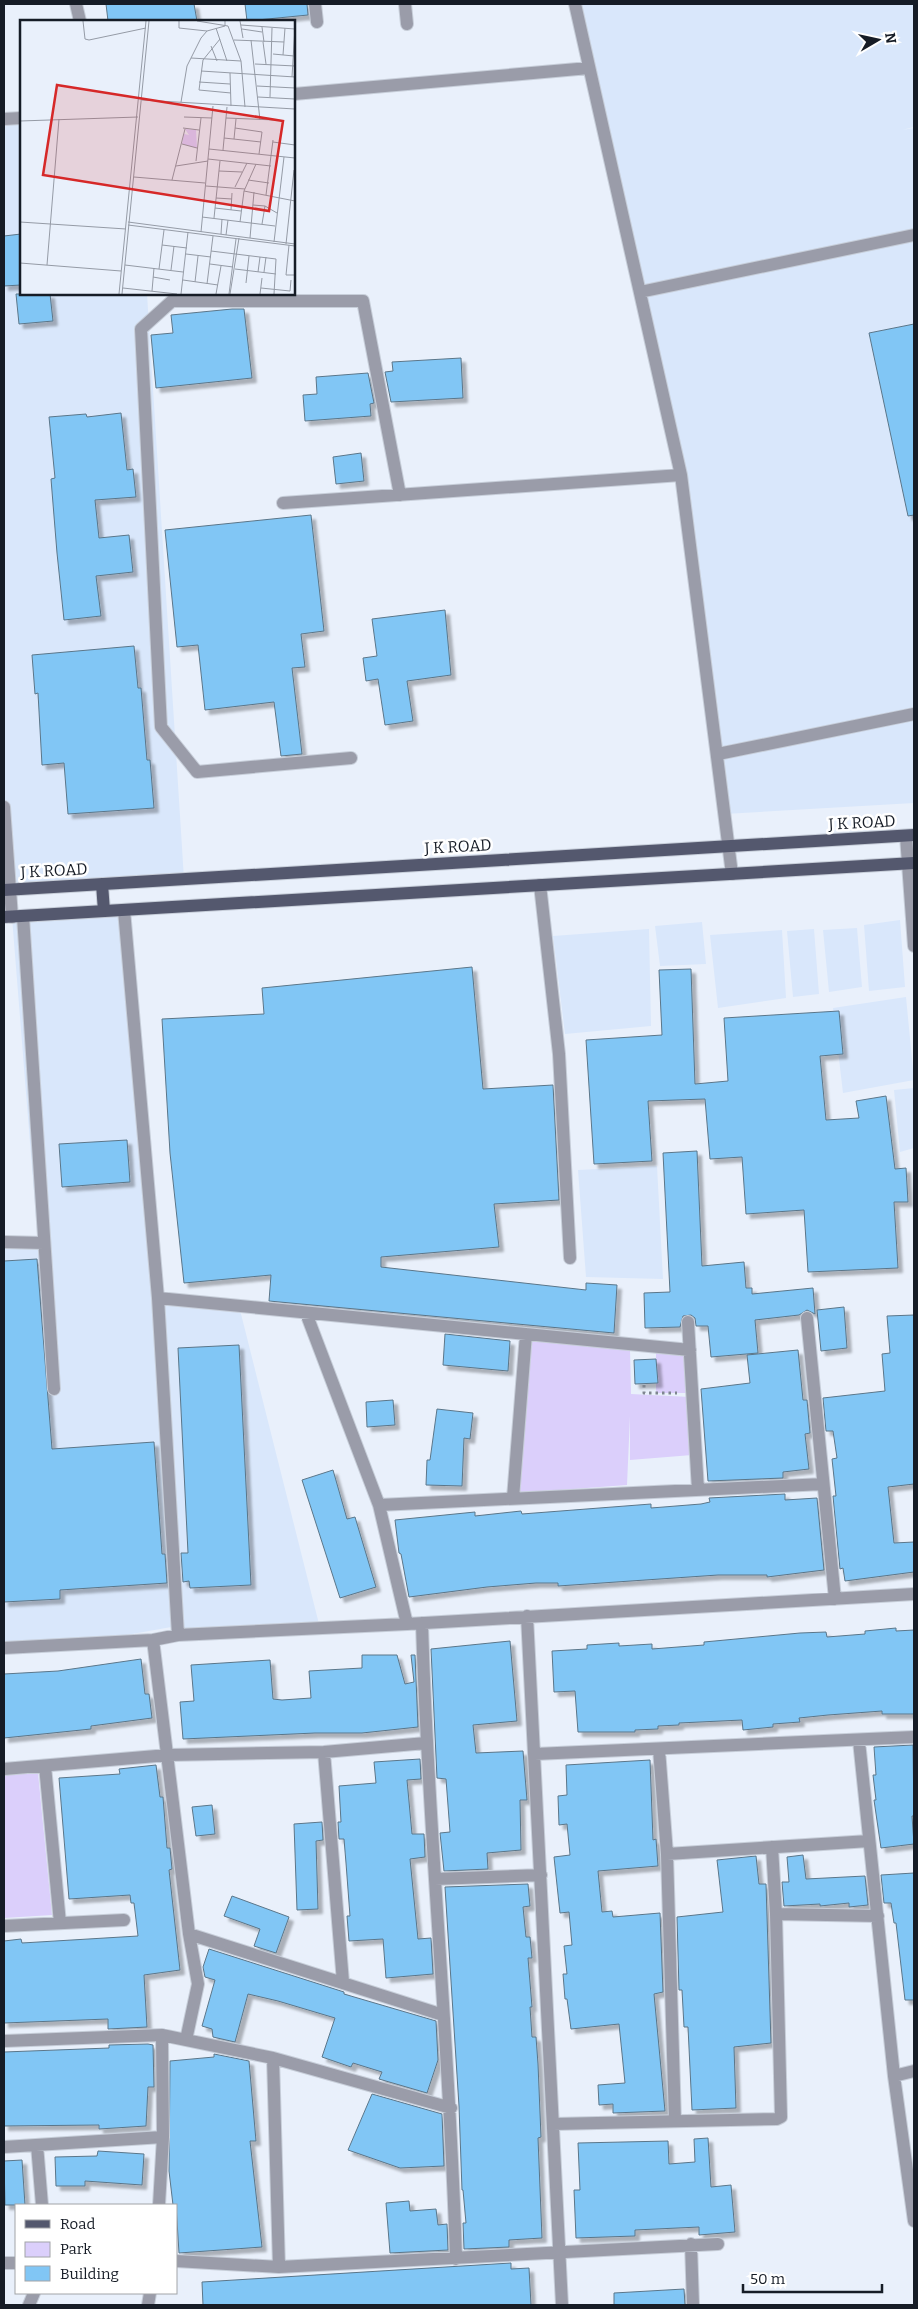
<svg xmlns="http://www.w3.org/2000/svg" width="918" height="2309" font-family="Bitter,serif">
  <defs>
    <filter id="shadow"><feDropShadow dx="4.5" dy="4.5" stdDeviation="1" flood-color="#0004"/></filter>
  </defs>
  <rect width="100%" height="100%" fill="#e9f0fb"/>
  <path fill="#d9e7fb" d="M 575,4 L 914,4 L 914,127 L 902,130 L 914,128 L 914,803 L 725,814 L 691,546 Z
    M 21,112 L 21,294 L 147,294 L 184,879 L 10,889 L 4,805 L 4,113 Z
    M 124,910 L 158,1298 L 239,1306 L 320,1628 L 178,1635 L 177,1626 L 70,1645 L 4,1648 L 4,1243 L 38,1243 L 12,917 Z
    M 900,920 L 905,987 L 869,991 L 864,925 Z
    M 702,922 L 706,964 L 660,966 L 655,926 Z
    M 857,928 L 862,987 L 829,992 L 823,930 Z
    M 649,929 L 651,1026 L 565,1034 L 553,936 Z
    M 814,929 L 819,994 L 793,997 L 787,931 Z
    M 782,930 L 786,998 L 718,1008 L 710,935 Z
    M 906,997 L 914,1080 L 843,1093 L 833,1008 Z
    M 914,1088 L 914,1148 L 900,1152 L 894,1090 Z
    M 657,1166 L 663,1279 L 586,1277 L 578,1170 Z"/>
  <path fill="#dbcffb" d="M 529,1339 L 630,1349 L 631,1394 L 690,1397 L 692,1455 L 630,1460 L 630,1416 L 627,1485 L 519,1493 Z
    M 656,1347 L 690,1350 L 693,1393 L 656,1393 Z
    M 38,1773 L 52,1915 L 4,1918 L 4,1775 Z"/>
  <path fill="#81c6f5" stroke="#5b7689" filter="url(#shadow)" d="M 106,4 L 194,4 L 197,21 L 108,21 Z
    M 245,4 L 307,4 L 308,15 L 247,21 Z
    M 21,234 L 21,285 L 4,286 L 4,236 Z
    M 16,294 L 50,294 L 53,321 L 19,324 Z
    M 232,309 L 244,309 L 252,378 L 156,388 L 151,335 L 173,333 L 171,315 Z
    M 914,324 L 914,515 L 908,516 L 869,333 Z
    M 461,358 L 463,398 L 391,402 L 385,372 L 393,371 L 392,362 Z
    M 368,373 L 374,403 L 370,404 L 371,416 L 305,421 L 303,395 L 317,394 L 316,377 Z
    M 121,413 L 127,470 L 133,469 L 136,497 L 95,500 L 99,538 L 129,535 L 133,572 L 96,576 L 101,616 L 64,620 L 57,553 L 51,479 L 55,478 L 49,417 L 86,414 L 87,417 Z
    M 361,453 L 364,481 L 336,484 L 333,457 Z
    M 311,515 L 324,631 L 301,634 L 305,667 L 292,668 L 302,754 L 281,756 L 274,702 L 205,710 L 198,645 L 177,647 L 165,530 Z
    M 445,610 L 451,675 L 407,681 L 413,721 L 385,725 L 378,679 L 366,681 L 363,658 L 377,656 L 372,619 Z
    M 134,646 L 138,688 L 141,688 L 147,760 L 150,760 L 154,808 L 68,814 L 64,763 L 42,765 L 38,693 L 35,694 L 32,655 Z
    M 472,967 L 483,1089 L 553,1085 L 559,1200 L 494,1204 L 499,1247 L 381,1257 L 381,1267 L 586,1290 L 586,1283 L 617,1285 L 614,1333 L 269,1301 L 271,1275 L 184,1283 L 170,1153 L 162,1019 L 264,1014 L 262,988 Z
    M 691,969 L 695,1084 L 728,1081 L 724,1018 L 839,1011 L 843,1054 L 820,1056 L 826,1120 L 859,1118 L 856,1101 L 886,1096 L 895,1169 L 906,1168 L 908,1202 L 894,1202 L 898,1268 L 808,1272 L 804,1210 L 746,1214 L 742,1157 L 710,1159 L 705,1099 L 648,1101 L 652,1161 L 594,1164 L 586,1040 L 662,1035 L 659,970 Z
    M 127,1140 L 130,1182 L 62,1187 L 59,1144 Z
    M 697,1151 L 702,1266 L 744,1262 L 746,1288 L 752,1288 L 752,1294 L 813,1288 L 815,1314 L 807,1310 L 799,1315 L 755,1320 L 758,1353 L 711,1357 L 708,1326 L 696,1326 L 695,1318 L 691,1315 L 683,1316 L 680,1327 L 645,1328 L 644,1293 L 670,1292 L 663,1153 Z
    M 37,1259 L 52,1449 L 154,1442 L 162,1554 L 165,1554 L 167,1583 L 60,1590 L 60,1599 L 4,1602 L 4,1261 Z
    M 844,1307 L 847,1348 L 821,1351 L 817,1310 Z
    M 914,1315 L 914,1484 L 888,1487 L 894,1543 L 914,1542 L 914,1572 L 845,1581 L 843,1568 L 840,1569 L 833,1496 L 836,1496 L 832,1459 L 837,1458 L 833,1431 L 826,1431 L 823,1398 L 885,1391 L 882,1354 L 890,1353 L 887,1316 Z
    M 445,1334 L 510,1341 L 508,1371 L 443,1365 Z
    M 239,1345 L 251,1585 L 190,1588 L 189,1581 L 183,1582 L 181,1553 L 188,1553 L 178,1348 Z
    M 798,1350 L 803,1400 L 807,1400 L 810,1433 L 805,1434 L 809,1469 L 783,1472 L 783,1478 L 708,1481 L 701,1389 L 750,1383 L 747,1355 Z
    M 656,1359 L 658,1383 L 635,1384 L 634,1360 Z
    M 393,1400 L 395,1425 L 367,1427 L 366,1402 Z
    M 437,1409 L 473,1413 L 470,1439 L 464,1438 L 462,1486 L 426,1485 L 427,1460 L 430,1460 Z
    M 333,1470 L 347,1519 L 355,1517 L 376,1587 L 340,1598 L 302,1480 Z
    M 785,1494 L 785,1500 L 817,1498 L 824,1570 L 767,1577 L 767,1575 L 718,1575 L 558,1586 L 558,1583 L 536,1583 L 487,1587 L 409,1597 L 401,1554 L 399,1553 L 395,1520 L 475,1512 L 475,1516 L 521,1511 L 522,1514 L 651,1504 L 651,1508 L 701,1504 L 710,1502 L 709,1498 Z
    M 896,1628 L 896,1631 L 914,1630 L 914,1714 L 882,1714 L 882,1711 L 828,1715 L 799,1718 L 800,1722 L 773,1724 L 773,1727 L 743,1730 L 742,1720 L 679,1723 L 679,1725 L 658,1726 L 658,1729 L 635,1730 L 635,1732 L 578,1732 L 575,1691 L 554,1692 L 552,1651 L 587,1649 L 587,1645 L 619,1643 L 619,1646 L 652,1644 L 652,1649 L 704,1645 L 704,1642 L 800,1633 L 826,1632 L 827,1637 L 865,1634 L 865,1631 Z
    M 510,1641 L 517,1721 L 473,1725 L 476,1753 L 523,1751 L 527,1800 L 520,1800 L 521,1850 L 487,1853 L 488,1869 L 444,1871 L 440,1833 L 450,1832 L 446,1779 L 437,1778 L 431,1649 Z
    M 362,1655 L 397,1655 L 405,1684 L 414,1682 L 411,1655 L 415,1655 L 418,1727 L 362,1733 L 315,1733 L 183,1739 L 180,1702 L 194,1701 L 191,1665 L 270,1660 L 273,1699 L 282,1700 L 311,1698 L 309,1671 L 362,1668 Z
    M 141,1659 L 145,1694 L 149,1694 L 152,1718 L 91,1726 L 91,1729 L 4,1738 L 4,1674 L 58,1671 Z
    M 913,1745 L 914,1816 L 912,1816 L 914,1844 L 881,1848 L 874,1800 L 876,1800 L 873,1775 L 876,1775 L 874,1747 Z
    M 420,1759 L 421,1779 L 407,1780 L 412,1834 L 424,1834 L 425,1857 L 410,1859 L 418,1939 L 431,1938 L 433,1974 L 386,1978 L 383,1939 L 349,1941 L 347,1916 L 350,1916 L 346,1863 L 344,1839 L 339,1839 L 338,1822 L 341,1822 L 339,1786 L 376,1783 L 374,1762 Z
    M 650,1760 L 653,1840 L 656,1839 L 658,1866 L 598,1871 L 602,1912 L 612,1911 L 613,1917 L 660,1913 L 663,1992 L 654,1994 L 665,2111 L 613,2113 L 613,2104 L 599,2105 L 598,2085 L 625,2083 L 619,2024 L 571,2029 L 567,1999 L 565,1999 L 563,1974 L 567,1974 L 564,1946 L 572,1945 L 569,1912 L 560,1913 L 554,1857 L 570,1855 L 567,1824 L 559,1825 L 558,1796 L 567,1795 L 566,1765 Z
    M 156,1765 L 160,1797 L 163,1797 L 167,1848 L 170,1848 L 172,1869 L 169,1870 L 180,1970 L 144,1975 L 147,2027 L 108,2029 L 108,2019 L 4,2023 L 4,1941 L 21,1939 L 22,1943 L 138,1936 L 134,1903 L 131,1903 L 130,1895 L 69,1899 L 59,1778 L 120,1774 L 119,1769 Z
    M 212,1805 L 215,1834 L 196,1836 L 192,1807 Z
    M 322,1822 L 323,1840 L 316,1841 L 318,1909 L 297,1910 L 294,1824 Z
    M 803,1855 L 806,1879 L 865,1876 L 868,1905 L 849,1907 L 849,1903 L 820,1906 L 820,1904 L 784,1906 L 782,1882 L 789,1882 L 787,1857 Z
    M 756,1856 L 759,1884 L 766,1884 L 771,2043 L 734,2047 L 736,2108 L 692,2110 L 688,2027 L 684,2027 L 682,1990 L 679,1990 L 677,1917 L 723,1912 L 717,1860 Z
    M 914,1873 L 914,2000 L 905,2000 L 896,1923 L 894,1923 L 891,1903 L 884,1903 L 881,1875 Z
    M 528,1884 L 530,1906 L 523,1907 L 526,1937 L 530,1937 L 532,1958 L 528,1958 L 532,2007 L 530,2007 L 532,2037 L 536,2037 L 538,2064 L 541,2137 L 538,2138 L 542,2238 L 509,2240 L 509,2247 L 464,2249 L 463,2223 L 466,2223 L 463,2190 L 462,2190 L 459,2106 L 445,1887 Z
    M 232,1896 L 289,1917 L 276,1953 L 254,1946 L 260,1929 L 224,1916 Z
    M 209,1949 L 344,1992 L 344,1994 L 436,2021 L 438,2060 L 427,2093 L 379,2079 L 382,2072 L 353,2063 L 351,2067 L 322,2057 L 335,2018 L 278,2001 L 248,1994 L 235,2042 L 213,2037 L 212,2029 L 202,2026 L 215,1980 L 205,1977 L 203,1967 Z
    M 148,2044 L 153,2045 L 154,2087 L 148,2087 L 146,2126 L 99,2129 L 99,2125 L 4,2126 L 4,2052 L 109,2048 L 109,2045 Z
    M 214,2054 L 249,2061 L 256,2141 L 250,2141 L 262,2247 L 179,2253 L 176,2205 L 173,2205 L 169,2171 L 170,2061 L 214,2057 Z
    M 372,2094 L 442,2114 L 444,2166 L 400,2168 L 348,2150 Z
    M 708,2138 L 711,2187 L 731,2185 L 735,2232 L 699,2235 L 699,2227 L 635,2230 L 635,2236 L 576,2238 L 574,2190 L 580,2190 L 578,2143 L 668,2141 L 669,2164 L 695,2162 L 694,2139 Z
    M 98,2151 L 144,2154 L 142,2185 L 85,2181 L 85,2186 L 56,2186 L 55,2157 L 97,2156 Z
    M 22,2160 L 25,2205 L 5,2205 L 4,2161 Z
    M 409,2201 L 410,2211 L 436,2209 L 438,2225 L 447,2224 L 448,2250 L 390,2253 L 386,2203 Z
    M 511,2263 L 511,2269 L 529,2268 L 531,2305 L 203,2305 L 202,2282 Z
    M 684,2289 L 685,2305 L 614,2305 L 614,2293 Z"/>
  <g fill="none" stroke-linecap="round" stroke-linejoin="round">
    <defs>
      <path id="minor" d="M 76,4 L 80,21
        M 315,4 L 317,22
        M 405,4 L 407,24
        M 575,4 L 681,475 L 732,874
        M 294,94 L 589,68
        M 4,119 L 21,118
        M 640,292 L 914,235
        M 283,503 L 681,475
        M 718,754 L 914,714
        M 351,758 L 197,772 L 161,727 L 141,329 L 172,301 L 363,301 L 400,495
        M 4,807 L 12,917
        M 906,836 L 914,946
        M 540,885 L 559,1054 L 570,1258
        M 124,910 L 158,1298 L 178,1635
        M 23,916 L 54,1389
        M 4,1242 L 44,1243
        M 158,1298 L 690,1350
        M 306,1313 L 379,1505 L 407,1624
        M 807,1318 L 835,1599
        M 688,1322 L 698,1490
        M 513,1498 L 526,1334
        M 379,1505 L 823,1484
        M 527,1616 L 562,2305
        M 422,1623 C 428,1835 450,2047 456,2259
        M 153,1640 L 189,1934 L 198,1984 L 186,2040
        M 4,1648 L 153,1640 L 178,1635 L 407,1624 L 914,1594
        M 859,1741 L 894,2076 L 914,2221
        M 659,1749 L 667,1854 L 675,2121
        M 324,1752 L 343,1982
        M 535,1754 L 914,1737
        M 45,1766 L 60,1923
        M 4,1769 L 168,1755 L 324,1752 L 426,1743
        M 667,1854 L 869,1841
        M 435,1879 L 541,1875
        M 776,1914 L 878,1916
        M 4,1926 L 124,1920
        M 189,1934 L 443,2015
        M 4,2041 L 162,2035 L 273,2058 L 451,2108
        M 273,2058 L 279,2267
        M 894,2076 L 914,2071
        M 553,2124 L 777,2119 L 781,2117 L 776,1914 L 772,1847
        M 37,2145 L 42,2205
        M 4,2147 L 163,2137
        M 159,2205 L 163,2137 L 162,2035
        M 691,2244 L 693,2305
        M 176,2261 L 279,2267 L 718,2244
        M 4,2263 L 16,2263
        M 29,2305 L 34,2293
        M 148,2305 L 150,2293"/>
      <path id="major" d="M 102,884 L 104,911
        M 4,890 L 914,835
        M 4,917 L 914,863"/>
    </defs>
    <use href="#minor" stroke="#c7ced9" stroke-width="14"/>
    <use href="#major" stroke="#c7ced9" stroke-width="14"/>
    <path stroke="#7f8690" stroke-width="3" stroke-dasharray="2.5 4" stroke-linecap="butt" d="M 644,1385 L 644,1393 L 677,1393"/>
    <use href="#minor" stroke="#9a9ca9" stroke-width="12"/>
    <use href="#major" stroke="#54586e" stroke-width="12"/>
  </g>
  <g text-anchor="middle" stroke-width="5" stroke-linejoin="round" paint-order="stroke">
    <g font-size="16" fill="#161c26" stroke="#fff">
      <text transform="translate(862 822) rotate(-3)" y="6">J K ROAD</text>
      <text transform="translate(458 846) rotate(-3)" y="6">J K ROAD</text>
      <text transform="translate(54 870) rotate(-3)" y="6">J K ROAD</text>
    </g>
  </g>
  <g transform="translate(20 20)">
    <rect width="275" height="275" fill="#e9f0fb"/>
    <path d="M 165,109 L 176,110 L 177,128 L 162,124 L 164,114 L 169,115 Z" fill="#dbcffb"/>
    <path fill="none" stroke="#959ba6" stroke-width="1" d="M 63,1 L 65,19 L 69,20 L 126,8M 159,1 L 159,8 L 187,11M 177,1 L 208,6 L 221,41 L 225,87M 220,1 L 223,18M 221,5 L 275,9M 242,7 L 244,22M 196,8 L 207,41M 222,9 L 242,12M 200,19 L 183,40 L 179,70 L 211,73M 214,20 L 264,22M 231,20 L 240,100M 243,22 L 246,44M 191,26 L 197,41M 253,34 L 274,36M 263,35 L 265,8M 171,38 L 221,41M 235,44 L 275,46M 181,51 L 275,57M 210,53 L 211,86M 272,57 L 275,7M 179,62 L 210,64M 237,66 L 275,68M 238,77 L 275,79M 250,77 L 252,8M 122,80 L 275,89M 161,82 L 167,46 L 181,18 L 187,11 L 205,6 L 205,1M 164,97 L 192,98M 206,98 L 255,100M 0,101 L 118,97M 163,108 L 179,110M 215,108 L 242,112 L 239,134M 204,118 L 241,122M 214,119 L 216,99M 253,122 L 275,125M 162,124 L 177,128M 189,129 L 275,138M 203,130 L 207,87M 188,139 L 251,146M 176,141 L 181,98M 156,146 L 188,141M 199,151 L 222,152M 114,157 L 185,163M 152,160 L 165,109M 228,160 L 249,163M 186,166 L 225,169M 215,167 L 227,143M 224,171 L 275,181M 246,175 L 253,120M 196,178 L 212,179M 233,185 L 245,186 L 257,193M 195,188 L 221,191M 211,190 L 212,173M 182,197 L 255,206M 194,198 L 200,141M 0,202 L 106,209M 108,202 L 275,224M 220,202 L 224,171 L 236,144M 242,204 L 245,186M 108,205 L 275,226M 181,212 L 193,86M 201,214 L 202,199M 206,215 L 208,200M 230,218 L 234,172M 254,222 L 264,137M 266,224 L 274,150M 142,225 L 167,228M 269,225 L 266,255 L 275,255M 191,231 L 256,239 L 254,274M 166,234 L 191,237M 0,243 L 101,251M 190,244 L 213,247M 27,245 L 39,99M 105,245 L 163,252M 139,249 L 144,210M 215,249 L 256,254M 151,250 L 154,226M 238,252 L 240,237M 244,252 L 246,237M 133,257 L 150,260M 163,260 L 198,265M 175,262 L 178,236M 226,263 L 229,236M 187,264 L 193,216M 103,268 L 157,274M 241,268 L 270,271 L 271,260M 132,271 L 134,248M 99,274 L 126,1M 102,274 L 129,1M 161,274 L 168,212M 196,274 L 201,246M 209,274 L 216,219M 210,274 L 219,218M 240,274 L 242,258"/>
    <path fill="#d62828" fill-opacity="0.15" stroke="#d62828" stroke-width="2.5" d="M 37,65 L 263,101 L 249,191 L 23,155 Z"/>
    <rect width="275" height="275" fill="none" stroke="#161c26" stroke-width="2.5"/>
  </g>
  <rect width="918" height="2309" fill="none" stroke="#161c26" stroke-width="10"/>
  <rect x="15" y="2204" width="162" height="90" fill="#ffffff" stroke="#a2a4a8"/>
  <rect x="25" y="2220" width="25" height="8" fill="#54586e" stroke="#a2a4a8"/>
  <text x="60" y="2229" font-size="15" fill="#161c26">Road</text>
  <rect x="25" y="2242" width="25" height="15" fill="#dbcffb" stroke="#a2a4a8"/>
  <text x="60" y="2254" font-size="15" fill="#161c26">Park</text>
  <rect x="25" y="2266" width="25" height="15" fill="#81c6f5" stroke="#a2a4a8"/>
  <text x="60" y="2279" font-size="15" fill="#161c26">Building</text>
  <g transform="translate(878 40) rotate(81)" stroke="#ffffff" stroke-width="4" paint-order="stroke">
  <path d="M0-4L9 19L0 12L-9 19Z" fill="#161c26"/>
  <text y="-8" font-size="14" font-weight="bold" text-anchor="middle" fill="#161c26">N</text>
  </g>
  <path d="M743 2284v8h139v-8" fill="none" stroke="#161c26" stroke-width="2.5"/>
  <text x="750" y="2284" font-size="15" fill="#161c26" stroke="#ffffff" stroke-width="4" paint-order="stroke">50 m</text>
</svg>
